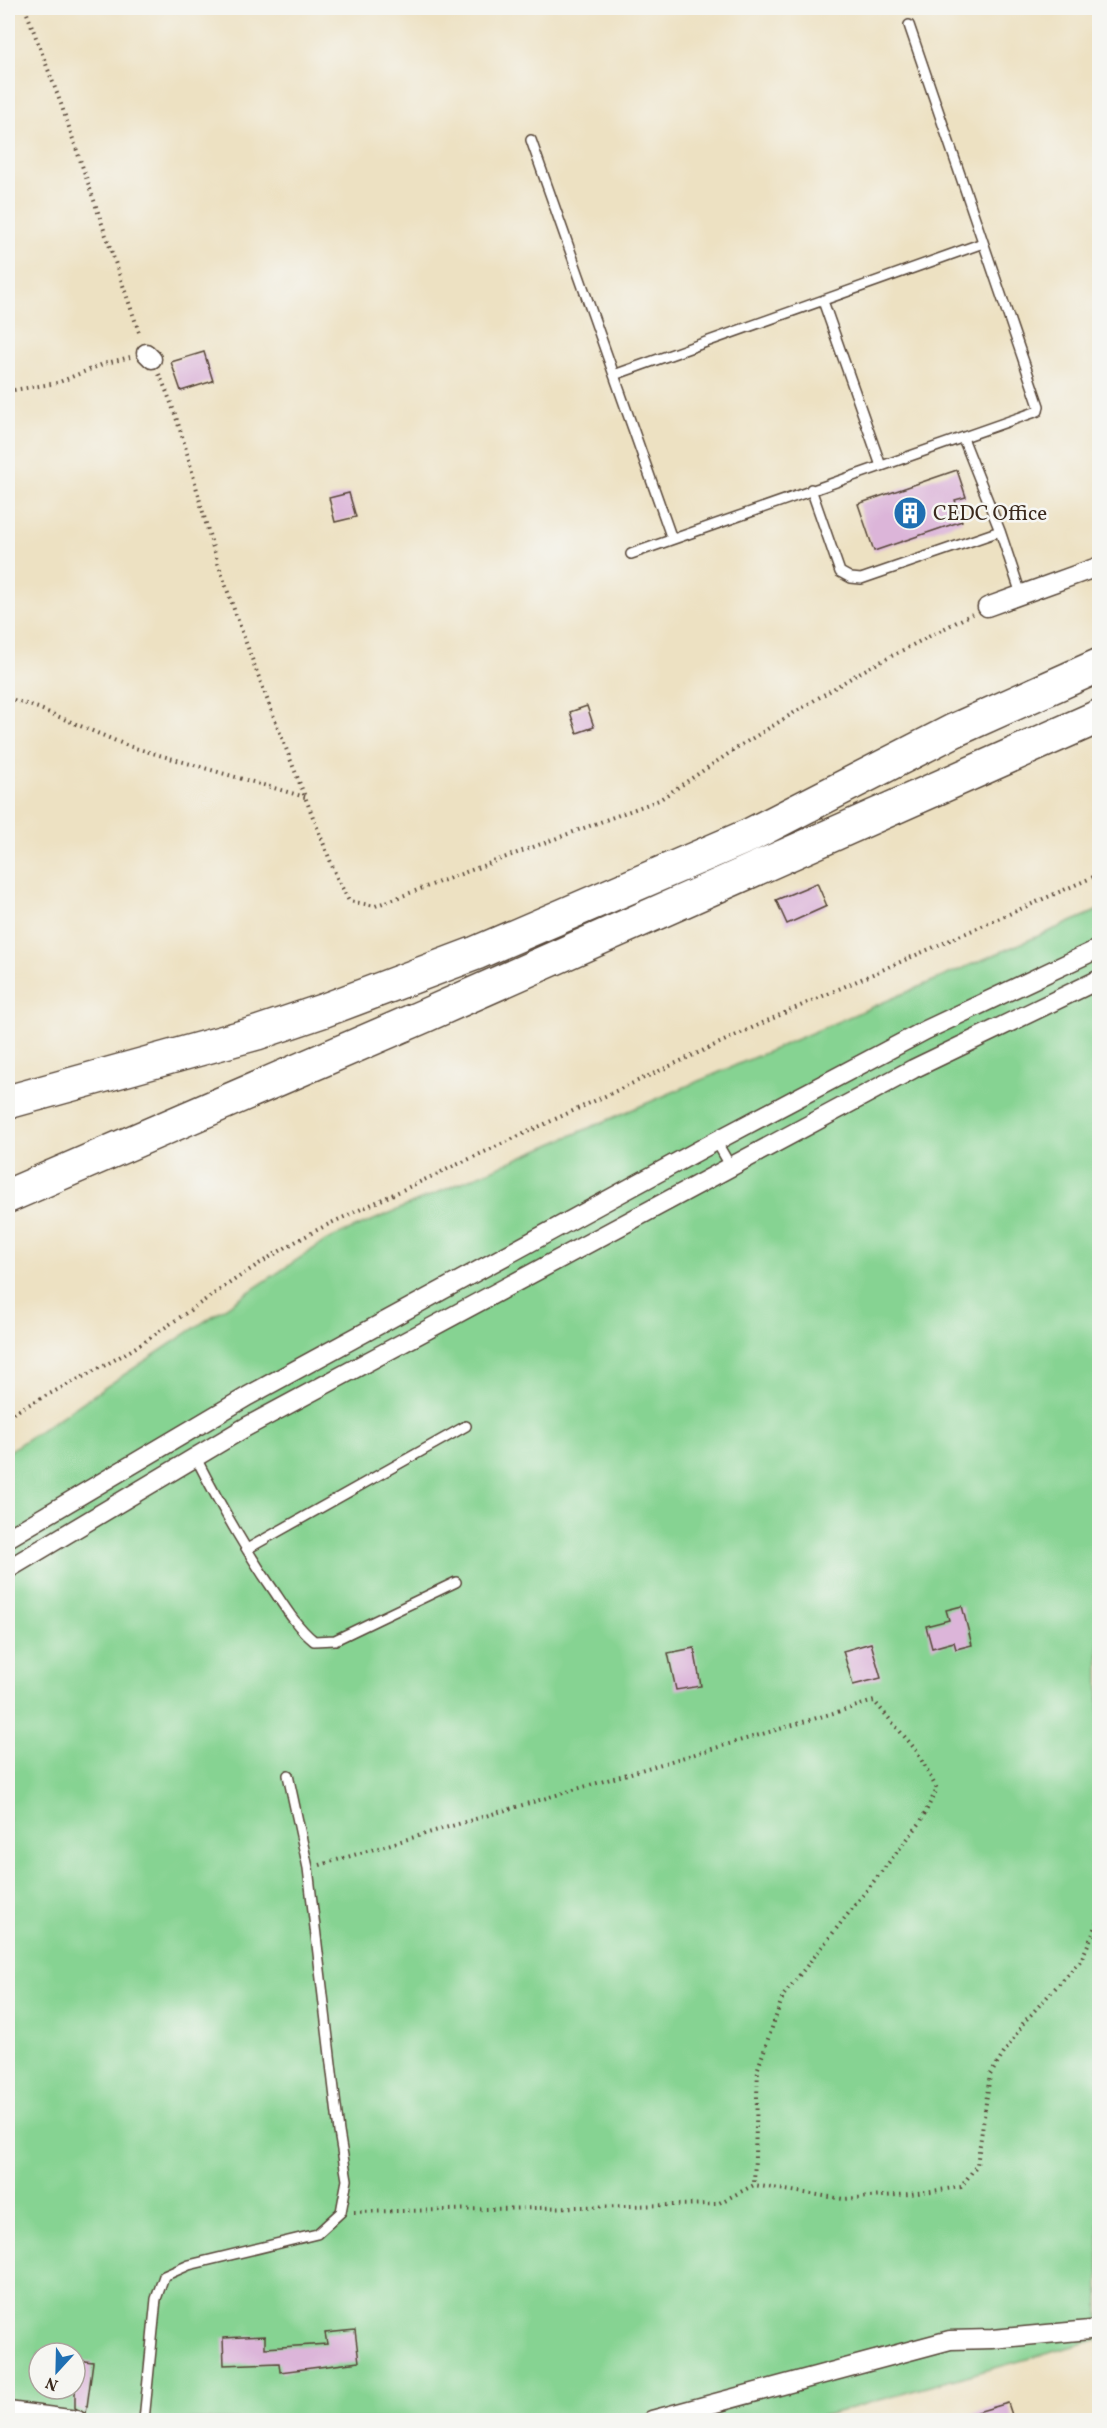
<svg xmlns="http://www.w3.org/2000/svg" width="1107" height="2428" font-family="Vollkorn,serif">
  <rect width="100%" height="100%" fill="#f6f6f2"/>
  <filter id="ink" filterUnits="userSpaceOnUse"><feTurbulence type="fractalNoise" baseFrequency=".0167" numOctaves="2"/><feDisplacementMap in="SourceGraphic" scale="12" xChannelSelector="R" yChannelSelector="G"/><feConvolveMatrix kernelMatrix="1 2 1 2 8 2 1 2 1" color-interpolation-filters="sRGB"/></filter>
  <filter id="wash" filterUnits="userSpaceOnUse"><feTurbulence type="fractalNoise" baseFrequency=".008" numOctaves="4" result="noise"/><feDisplacementMap in="SourceGraphic" scale="24" xChannelSelector="R" yChannelSelector="G"/><feGaussianBlur stdDeviation="1.35" result="paint"/><feColorMatrix in="noise" values="0 0 0 0 0 0 0 0 0 0 0 0 0 0 0 0 0 1.4 0 .05"/><feComposite in="paint" operator="in"/></filter>
  <g filter="url(#wash)">
    <rect width="100%" height="100%" fill="#ede1c2"/>
    <path fill="#86d392" stroke="#607e58" stroke-width="1.5" fill-rule="evenodd" d="M 1099,910 L 1099,2339 L 808,2420 L 8,2420 L 8,1452 L 327,1240 ZM 39,2353 L 75,2353 L 75,2389 L 39,2389 Z"/>
    <g id="blocks">
      <path fill="#dcb5d9" d="M 204,352 L 213,381 L 181,391 L 171,362 Z
        M 957,470 L 966,497 L 955,500 L 962,521 L 874,551 L 858,504 Z
        M 349,493 L 356,517 L 335,522 L 329,498 Z
        M 587,706 L 594,727 L 577,733 L 570,712 Z
        M 817,883 L 827,906 L 787,924 L 776,900 Z
        M 962,1606 L 972,1645 L 956,1649 L 954,1642 L 932,1648 L 926,1626 L 949,1620 L 946,1610 Z
        M 871,1643 L 881,1678 L 853,1685 L 843,1651 Z
        M 694,1648 L 701,1686 L 676,1690 L 668,1653 Z
        M 355,2330 L 359,2362 L 280,2372 L 279,2363 L 224,2365 L 223,2338 L 265,2336 L 265,2348 L 327,2344 L 325,2333 Z
        M 75,2360 L 93,2362 L 86,2414 L 75,2408 Z
        M 1008,2403 L 1014,2421 L 964,2421 L 964,2416 Z"/>
    </g>
  </g>
  <g filter="url(#ink)">
    <use href="#blocks" fill-opacity="0" stroke="#564537" stroke-width="1.5"/>
    <g fill="none" stroke-linecap="round" stroke-linejoin="round">
      <defs>
        <path id="lane" d="M 531,140 L 672,539
          M 823,301 L 881,466
          M 614,375 L 983,243
          M 963,438 L 1000,531 L 1021,594
          M 811,489 L 840,572 L 851,578 L 861,579 L 1000,531
          M 631,554 L 1038,411 L 1039,406 L 909,25
          M 716,1141 L 731,1167
          M 195,1456 C 219,1503 244,1548 274,1591 C 286,1609 297,1627 314,1641 L 335,1640 L 456,1582
          M 247,1549 L 466,1426
          M 144,2420 L 156,2299 L 164,2276 L 189,2265 L 317,2234 L 341,2212 L 347,2180 L 339,2132 L 308,1868 L 288,1775"/>
        <path id="street" d="M 146,353 L 152,359
          M 987,607 L 1100,566
          M 8,1538 L 248,1396 L 716,1141 L 926,1030 L 1100,948
          M 8,1569 L 246,1427 L 913,1069 L 1100,979
          M 8,2411 L 77,2420
          M 652,2420 L 950,2340 L 992,2339 L 1100,2329"/>
        <path id="highway" d="M 8,1102 L 257,1033 L 325,1010 L 476,953 L 750,835 L 955,730 L 1100,665
          M 8,1196 L 424,1016 L 1100,716"/>
      </defs>
      <use href="#lane" stroke="#564537" stroke-width="12"/>
      <use href="#street" stroke="#564537" stroke-width="21"/>
      <use href="#highway" stroke="#564537" stroke-width="36"/>
      <path stroke="#564537" stroke-width="4" stroke-dasharray="1.5 4.5" stroke-linecap="butt" d="M 25,8 L 61,104 L 140,335
        M 159,374 C 186,433 196,495 216,557 C 252,665 295,771 337,878 L 349,901 L 375,906 L 659,800 L 743,744 L 859,673 L 972,614
        M 8,391 L 57,383 L 103,364 L 130,357
        M 8,698 L 38,708 L 128,746 L 305,797
        M 8,1416 C 50,1392 95,1373 136,1347 C 200,1305 260,1258 329,1224 L 782,1014 L 1100,874
        M 320,1865 L 874,1701 L 916,1750 L 937,1789 L 920,1823 L 783,1996 L 758,2068 L 754,2185
        M 354,2212 L 717,2204 L 754,2185 L 843,2199 L 910,2194 L 961,2187 L 977,2165 L 990,2075 L 1024,2022 L 1081,1960 L 1100,1918"/>
      <use href="#lane" stroke="#fff" stroke-width="9"/>
      <use href="#street" stroke="#fff" stroke-width="18"/>
      <use href="#highway" stroke="#fff" stroke-width="33"/>
    </g>
  </g>
  <defs>
    <symbol id="building-disc" viewBox="-11 -11 22 22"><circle r="9.5" fill="#1f6fb2" stroke="#f6f6f2"/><path d="M-4-6H4V6H1V3H-1V6H-4ZM-2.5-4.3h1.7v1.8h-1.7ZM.8-4.3h1.7v1.8H.8ZM-2.5-1h1.7V.8h-1.7ZM.8-1h1.7V.8H.8Z" fill="#fff"/></symbol>
  </defs>
  <g fill-rule="evenodd">
    <use href="#building-disc" x="891" y="494" width="38" height="38"/>
  </g>
  <g text-anchor="middle" stroke-width="5" stroke-linejoin="round" paint-order="stroke">
    <g font-size="21" fill="#3b2a1e" stroke="#f6f6f2" text-anchor="start">
      <text x="933" y="520">CEDC Office</text>
    </g>
  </g>
  <rect width="1107" height="2428" fill="none" stroke="#f6f6f2" stroke-width="30"/>
  <g transform="translate(57 2371) rotate(202)"><circle r="28" fill="#f6f6f2" stroke="#aba49d" stroke-width="1.5"/>
  <path d="M0-4.5L10 22L0 15L-10 22Z" fill="#1f6fb2"/>
  <text y="-9" font-size="16" font-weight="bold" text-anchor="middle" fill="#3b2a1e">N</text>
  </g>
</svg>
